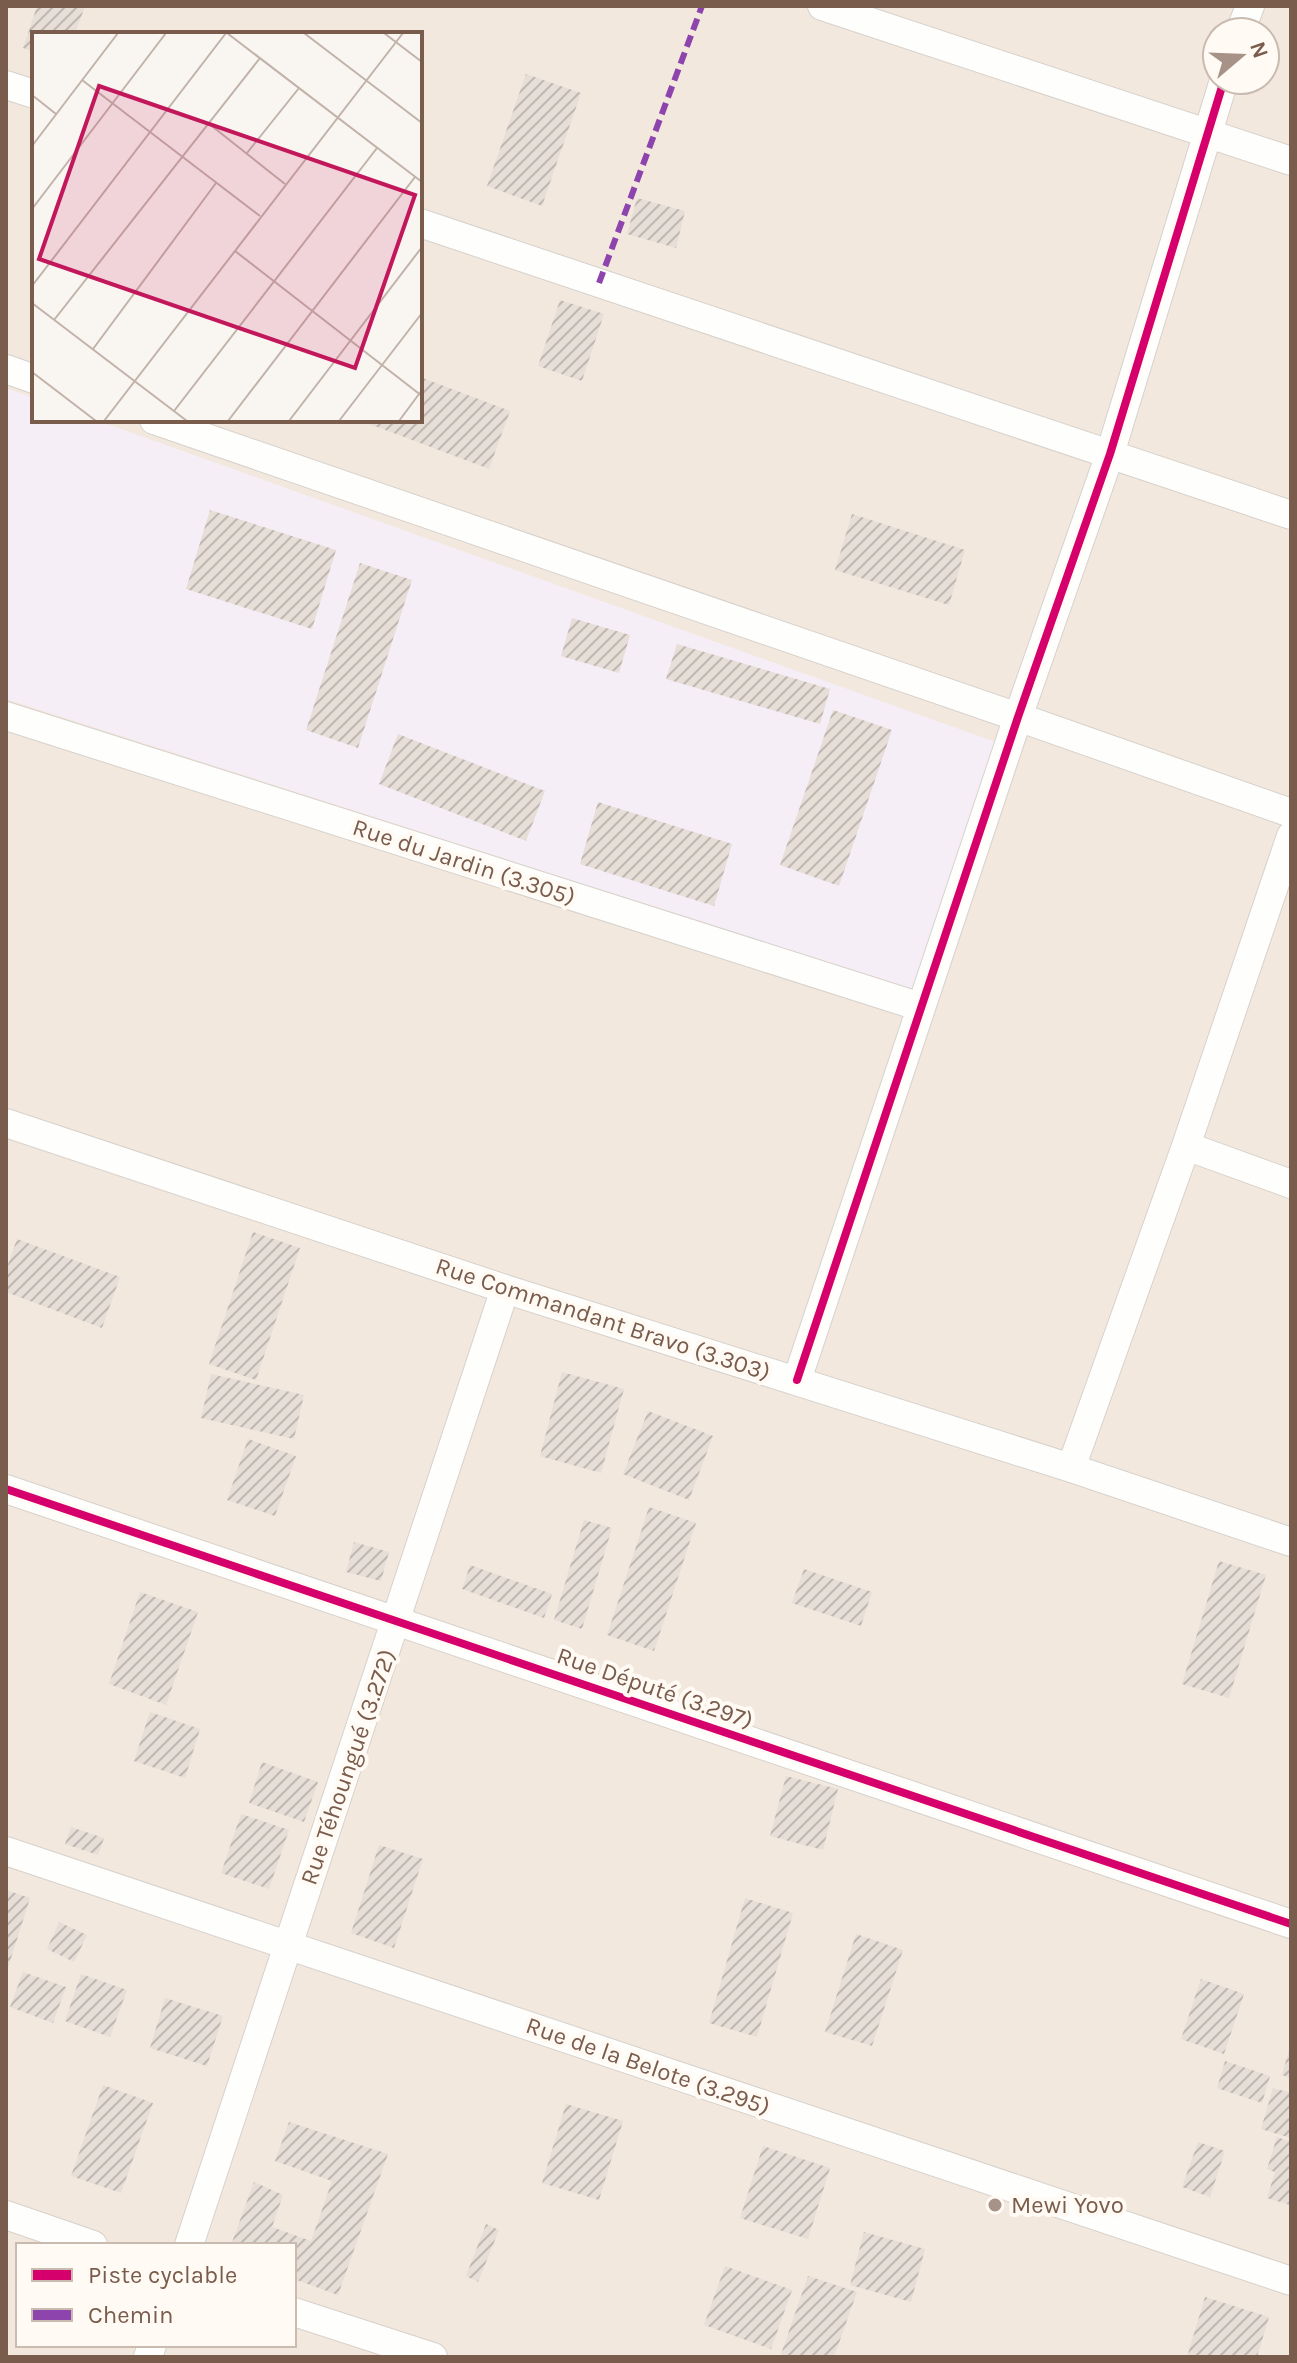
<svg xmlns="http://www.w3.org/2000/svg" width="1297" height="2363" font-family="Karla,sans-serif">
  <defs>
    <pattern id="building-hatch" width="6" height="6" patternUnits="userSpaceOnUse" patternTransform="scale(2)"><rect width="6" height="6" fill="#e6ded7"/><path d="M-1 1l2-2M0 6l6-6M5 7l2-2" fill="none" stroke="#bfb7b1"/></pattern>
  </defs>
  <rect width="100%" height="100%" fill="#f9f5f0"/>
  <path fill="#f2e8de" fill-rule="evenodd" d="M 6,6 L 1291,6 L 1291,2357 L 6,2357 ZM 1217,32 L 1265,32 L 1265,80 L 1217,80 ZM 34,34 L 420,34 L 420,420 L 34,420 ZM 18,2245 L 294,2245 L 294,2345 L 18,2345 Z"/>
  <path fill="#f6eef6" d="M 6,388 L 34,398 L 34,420 L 96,420 L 1001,744 L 915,990 L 6,699 Z"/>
  <path fill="url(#building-hatch)" d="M 37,6 L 85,6 L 75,34 L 34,34 L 34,52 L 23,48 Z
    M 526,74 L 581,93 L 542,206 L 487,186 Z
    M 637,198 L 685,211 L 676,248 L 627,234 Z
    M 560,300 L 604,314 L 582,381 L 538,366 Z
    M 420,377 L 510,411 L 489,469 L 359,420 L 420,420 Z
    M 210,510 L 336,550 L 312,629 L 186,589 Z
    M 852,514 L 965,550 L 949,605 L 835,570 Z
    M 360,563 L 412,580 L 358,748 L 306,730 Z
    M 572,618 L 630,635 L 619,673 L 561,656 Z
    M 677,644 L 830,689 L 820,724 L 666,679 Z
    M 833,710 L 892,730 L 839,886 L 780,865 Z
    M 398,734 L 545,791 L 526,841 L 379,784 Z
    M 598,802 L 732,844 L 714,906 L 580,864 Z
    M 253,1232 L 300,1248 L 256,1380 L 209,1364 Z
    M 17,1239 L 120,1277 L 102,1328 L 6,1292 L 6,1270 Z
    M 562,1372 L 624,1389 L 601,1473 L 540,1456 Z
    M 211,1374 L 304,1395 L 294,1439 L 201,1418 Z
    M 648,1411 L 713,1436 L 689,1500 L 623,1474 Z
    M 248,1439 L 296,1456 L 275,1516 L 227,1500 Z
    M 649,1507 L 696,1523 L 654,1651 L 607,1635 Z
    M 584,1520 L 612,1528 L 582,1629 L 554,1620 Z
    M 354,1542 L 389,1552 L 381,1581 L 346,1572 Z
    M 1219,1561 L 1266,1575 L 1229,1698 L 1182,1684 Z
    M 470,1565 L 552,1594 L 544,1618 L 462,1589 Z
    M 804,1569 L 872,1592 L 861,1626 L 792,1603 Z
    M 140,1592 L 198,1612 L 166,1705 L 109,1684 Z
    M 150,1712 L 200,1729 L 185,1778 L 134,1761 Z
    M 262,1762 L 318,1782 L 304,1822 L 249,1803 Z
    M 786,1776 L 838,1789 L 823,1850 L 770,1836 Z
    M 241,1814 L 289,1830 L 269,1889 L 221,1873 Z
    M 71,1827 L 104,1838 L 98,1855 L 65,1844 Z
    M 379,1845 L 423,1859 L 394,1948 L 351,1933 Z
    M 6,1890 L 30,1898 L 7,1971 L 6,1971 Z
    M 745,1898 L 793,1913 L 757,2037 L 709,2023 Z
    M 59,1922 L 87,1935 L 74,1962 L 47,1949 Z
    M 856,1934 L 903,1950 L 872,2046 L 825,2032 Z
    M 23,1972 L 66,1987 L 53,2023 L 10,2007 Z
    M 81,1974 L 127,1990 L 110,2037 L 65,2021 Z
    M 1201,1979 L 1244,1994 L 1224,2054 L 1181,2039 Z
    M 165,1998 L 223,2016 L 207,2066 L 150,2048 Z
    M 1290,2046 L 1291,2046 L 1291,2078 L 1282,2075 Z
    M 1225,2061 L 1270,2076 L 1262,2103 L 1217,2088 Z
    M 103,2085 L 153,2103 L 121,2193 L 71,2176 Z
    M 1273,2088 L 1291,2093 L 1291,2138 L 1261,2129 Z
    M 566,2104 L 623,2121 L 599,2200 L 542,2183 Z
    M 289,2122 L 388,2154 L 338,2295 L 294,2279 L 294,2245 L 231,2245 L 254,2182 L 283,2195 L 272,2227 L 311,2241 L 332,2181 L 275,2161 Z
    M 1277,2137 L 1291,2142 L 1290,2205 L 1267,2198 L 1275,2172 L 1267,2169 Z
    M 1198,2142 L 1225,2151 L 1210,2197 L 1182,2187 Z
    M 763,2146 L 830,2168 L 808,2239 L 740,2218 Z
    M 486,2224 L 499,2230 L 478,2282 L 466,2276 Z
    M 864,2232 L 925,2249 L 911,2302 L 850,2285 Z
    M 725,2266 L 792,2290 L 771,2349 L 704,2325 Z
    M 808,2276 L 857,2292 L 834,2357 L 780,2357 Z
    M 1205,2297 L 1269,2317 L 1257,2357 L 1187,2357 Z"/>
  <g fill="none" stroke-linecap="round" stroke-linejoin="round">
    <defs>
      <path id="minor" d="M 822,6 L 1291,161
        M 1240,32 L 1250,6
        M 6,85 L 34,94
        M 420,223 L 1291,515
        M 6,369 L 34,379
        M 154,420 L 1018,717 L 1291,813
        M 6,716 L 921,1007
        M 6,1123 L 505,1289 L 1071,1468 L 1291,1542
        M 1186,1146 L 1291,1184
        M 797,1380 L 1018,717 L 1110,454 L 1224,80
        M 1071,1468 L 1186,1146 L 1291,836
        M 6,1489 L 1291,1924
        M 6,1851 L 1291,2281
        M 6,2215 L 93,2245
        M 189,2245 L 505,1289
        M 294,2312 L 433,2357
        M 148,2357 L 152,2345"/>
    </defs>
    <use href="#minor" stroke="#d7d1cb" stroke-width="30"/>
    <use href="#minor" stroke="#fefefd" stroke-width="28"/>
    <path stroke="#8e44ad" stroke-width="6" stroke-dasharray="12 6" stroke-linecap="butt" d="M 599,283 L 702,6"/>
    <defs>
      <path id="cycleway" d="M 797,1380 L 1018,717 L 1110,454 L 1224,80
        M 6,1489 L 1291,1924"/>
    </defs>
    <use href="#cycleway" stroke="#fffaf3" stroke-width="13"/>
    <use href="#cycleway" stroke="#d6006c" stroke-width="8"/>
  </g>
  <circle fill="#a69286" stroke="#fffaf3" stroke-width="3" cx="995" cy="2205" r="8"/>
  <g text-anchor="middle" stroke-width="8" stroke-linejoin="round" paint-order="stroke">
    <g font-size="24" fill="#7a5c4d" stroke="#fffaf3">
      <text transform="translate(464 862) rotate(18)" y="8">Rue du Jardin (3.305)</text>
      <text transform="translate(603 1319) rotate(18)" y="8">Rue Commandant Bravo (3.303)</text>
      <text transform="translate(655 1688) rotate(19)" y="8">Rue Député (3.297)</text>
      <text transform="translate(348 1767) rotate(-71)" y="8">Rue Téhoungué (3.272)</text>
      <text transform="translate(648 2066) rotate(19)" y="8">Rue de la Belote (3.295)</text>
    </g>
    <g font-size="24" fill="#7a5c4d" stroke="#fffaf3" text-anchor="start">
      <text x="1011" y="2213">Mewi Yovo</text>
    </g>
  </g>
  <g transform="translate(32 32)">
    <rect width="390" height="390" fill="#f9f5f0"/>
    <path fill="none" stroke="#c2b3aa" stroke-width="2" d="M 195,1 L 390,150M 272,1 L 390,91M 352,1 L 390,30M 50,48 L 228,184M 0,63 L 24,82M 176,91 L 253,152M 0,114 L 86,1M 215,121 L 267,56M 0,177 L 134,1M 203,219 L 390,364M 0,254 L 194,1M 0,271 L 155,389M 22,288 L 228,26M 61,317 L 184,151M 0,340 L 64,389M 142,379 L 345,116M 72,389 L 371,1M 196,389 L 383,145M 257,389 L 390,215M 307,389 L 390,281M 367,389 L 390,358"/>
    <path fill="#c2185b" fill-opacity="0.15" stroke="#c2185b" stroke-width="4" d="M 67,54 L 383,163 L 323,336 L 7,227 Z"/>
    <rect width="390" height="390" fill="none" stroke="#7a5c4d" stroke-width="4"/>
  </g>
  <rect width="1297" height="2363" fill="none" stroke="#7a5c4d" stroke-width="16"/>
  <rect x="16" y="2243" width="280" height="104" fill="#fffaf3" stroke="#cabbb1" stroke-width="2"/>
  <rect x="32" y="2269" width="40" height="12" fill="#d6006c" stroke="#cabbb1" stroke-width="2"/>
  <text x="88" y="2283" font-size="24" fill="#7a5c4d">Piste cyclable</text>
  <rect x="32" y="2309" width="40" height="12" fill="#8e44ad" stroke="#cabbb1" stroke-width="2"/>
  <text x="88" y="2323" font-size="24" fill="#7a5c4d">Chemin</text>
  <g transform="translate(1241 56) rotate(71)"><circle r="38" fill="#fffaf3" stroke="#cabbb1" stroke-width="2"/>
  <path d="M0-6L14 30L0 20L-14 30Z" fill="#a69286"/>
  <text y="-12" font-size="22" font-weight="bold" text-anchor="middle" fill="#7a5c4d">N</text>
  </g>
</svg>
